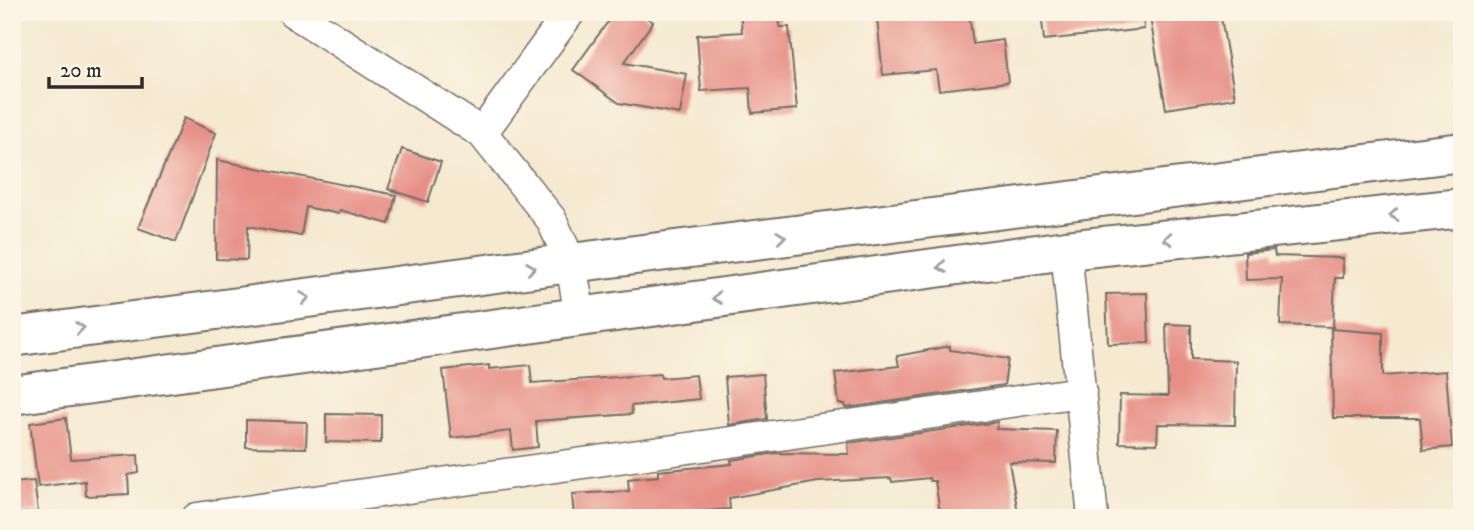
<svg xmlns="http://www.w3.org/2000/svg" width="1474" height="530" font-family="'IM FELL DW Pica',serif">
  <rect width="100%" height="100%" fill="#fcf5e5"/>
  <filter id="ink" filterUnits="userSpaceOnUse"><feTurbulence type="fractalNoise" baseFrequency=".0143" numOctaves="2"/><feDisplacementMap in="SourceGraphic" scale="14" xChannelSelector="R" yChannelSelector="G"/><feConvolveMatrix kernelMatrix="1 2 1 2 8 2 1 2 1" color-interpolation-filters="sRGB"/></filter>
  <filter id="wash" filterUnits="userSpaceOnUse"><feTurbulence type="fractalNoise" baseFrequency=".00686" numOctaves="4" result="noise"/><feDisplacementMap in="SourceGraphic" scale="28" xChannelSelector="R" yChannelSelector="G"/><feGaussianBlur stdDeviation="1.57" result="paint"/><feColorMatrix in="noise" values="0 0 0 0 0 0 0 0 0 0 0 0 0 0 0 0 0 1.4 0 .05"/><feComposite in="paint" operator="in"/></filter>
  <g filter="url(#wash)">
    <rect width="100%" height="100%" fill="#f5e9d0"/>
    <g id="blocks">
      <path fill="#e78f86" d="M 615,12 L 639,12 L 653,22 L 624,63 L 687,74 L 680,114 L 619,103 L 573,70 Z
        M 740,12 L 779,12 L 780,27 L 789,27 L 797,109 L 752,113 L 750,88 L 701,91 L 697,35 L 742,32 Z
        M 943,12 L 969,12 L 973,44 L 1003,40 L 1008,82 L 939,90 L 936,70 L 883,75 L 877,18 Z
        M 1041,12 L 1143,12 L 1144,29 L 1044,40 Z
        M 1149,12 L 1220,12 L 1235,98 L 1166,109 Z
        M 184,118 L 216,133 L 176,242 L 138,228 Z
        M 402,149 L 441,162 L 428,202 L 388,189 Z
        M 217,160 L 396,195 L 389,224 L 340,210 L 339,214 L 306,207 L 301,236 L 248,226 L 247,260 L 216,259 Z
        M 1274,250 L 1275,256 L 1343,258 L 1343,278 L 1335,278 L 1333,327 L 1280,325 L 1282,279 L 1246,280 L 1245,253 Z
        M 1147,293 L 1149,343 L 1108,344 L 1106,294 Z
        M 1166,324 L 1191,325 L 1191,359 L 1236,361 L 1235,425 L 1158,424 L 1157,444 L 1119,443 L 1120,395 L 1168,396 Z
        M 1331,329 L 1383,333 L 1383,376 L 1446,371 L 1452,447 L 1423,450 L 1420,418 L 1333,418 Z
        M 950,346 L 950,350 L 1008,359 L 1004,385 L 846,408 L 845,404 L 839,404 L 835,373 L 899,366 L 897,356 Z
        M 489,365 L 489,369 L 530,365 L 532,383 L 660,374 L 661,378 L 696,375 L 699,399 L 631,406 L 632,414 L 536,421 L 538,447 L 513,450 L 511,431 L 451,438 L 443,370 Z
        M 763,374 L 767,419 L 729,425 L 725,377 Z
        M 326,414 L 381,415 L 381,443 L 326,442 Z
        M 66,418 L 71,459 L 138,455 L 139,473 L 128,475 L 129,494 L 86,496 L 85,481 L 38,487 L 30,423 Z
        M 246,420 L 307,422 L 306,448 L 246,447 Z
        M 998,422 L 996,429 L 1057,431 L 1056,463 L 1009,462 L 1019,518 L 941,518 L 935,481 L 930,481 L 929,478 L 892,482 L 891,478 L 818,482 L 729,498 L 730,509 L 686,513 L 686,518 L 574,518 L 572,494 L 629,491 L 628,479 L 658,476 L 658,471 L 732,464 L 731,460 L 776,453 L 849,454 L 848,443 Z
        M 34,481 L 38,512 L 12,514 L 12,483 Z"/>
    </g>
  </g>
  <g filter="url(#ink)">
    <use href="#blocks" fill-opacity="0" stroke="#726e65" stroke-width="2"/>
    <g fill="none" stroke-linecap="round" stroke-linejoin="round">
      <defs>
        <path id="minor" d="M 293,12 L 482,133 L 551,219 L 571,263 L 580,317
          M 482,133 L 570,12
          M 1066,250 L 1093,518
          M 197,518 L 1081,392"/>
        <path id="tertiary" d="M 12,337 L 571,263 L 1462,152
          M 12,395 L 1066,250 L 1462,208"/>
      </defs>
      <use href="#minor" stroke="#726e65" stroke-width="33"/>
      <use href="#tertiary" stroke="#726e65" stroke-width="42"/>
      <use href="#minor" stroke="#fff" stroke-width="30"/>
      <use href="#tertiary" stroke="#fff" stroke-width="38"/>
    </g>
    <defs><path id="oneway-chevron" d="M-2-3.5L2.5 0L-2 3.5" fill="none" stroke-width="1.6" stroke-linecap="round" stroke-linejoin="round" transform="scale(1.75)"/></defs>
    <g stroke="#a0a0a0">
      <use href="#oneway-chevron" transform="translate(1394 215) rotate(174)"/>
      <use href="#oneway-chevron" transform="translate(781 237) rotate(-7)"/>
      <use href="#oneway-chevron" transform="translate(1168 239) rotate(174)"/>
      <use href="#oneway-chevron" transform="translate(942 267) rotate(172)"/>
      <use href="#oneway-chevron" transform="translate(531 268) rotate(-8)"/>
      <use href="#oneway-chevron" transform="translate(305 298) rotate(-8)"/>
      <use href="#oneway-chevron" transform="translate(717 298) rotate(172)"/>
      <use href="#oneway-chevron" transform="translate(80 328) rotate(-8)"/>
    </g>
  </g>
  <rect width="1474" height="530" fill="none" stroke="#fcf5e5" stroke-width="42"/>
  <path d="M49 77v10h93v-10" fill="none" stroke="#2b2b2b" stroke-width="3.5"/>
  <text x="60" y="77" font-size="21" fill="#2b2b2b" stroke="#fcf5e5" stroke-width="5" paint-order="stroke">20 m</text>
</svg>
